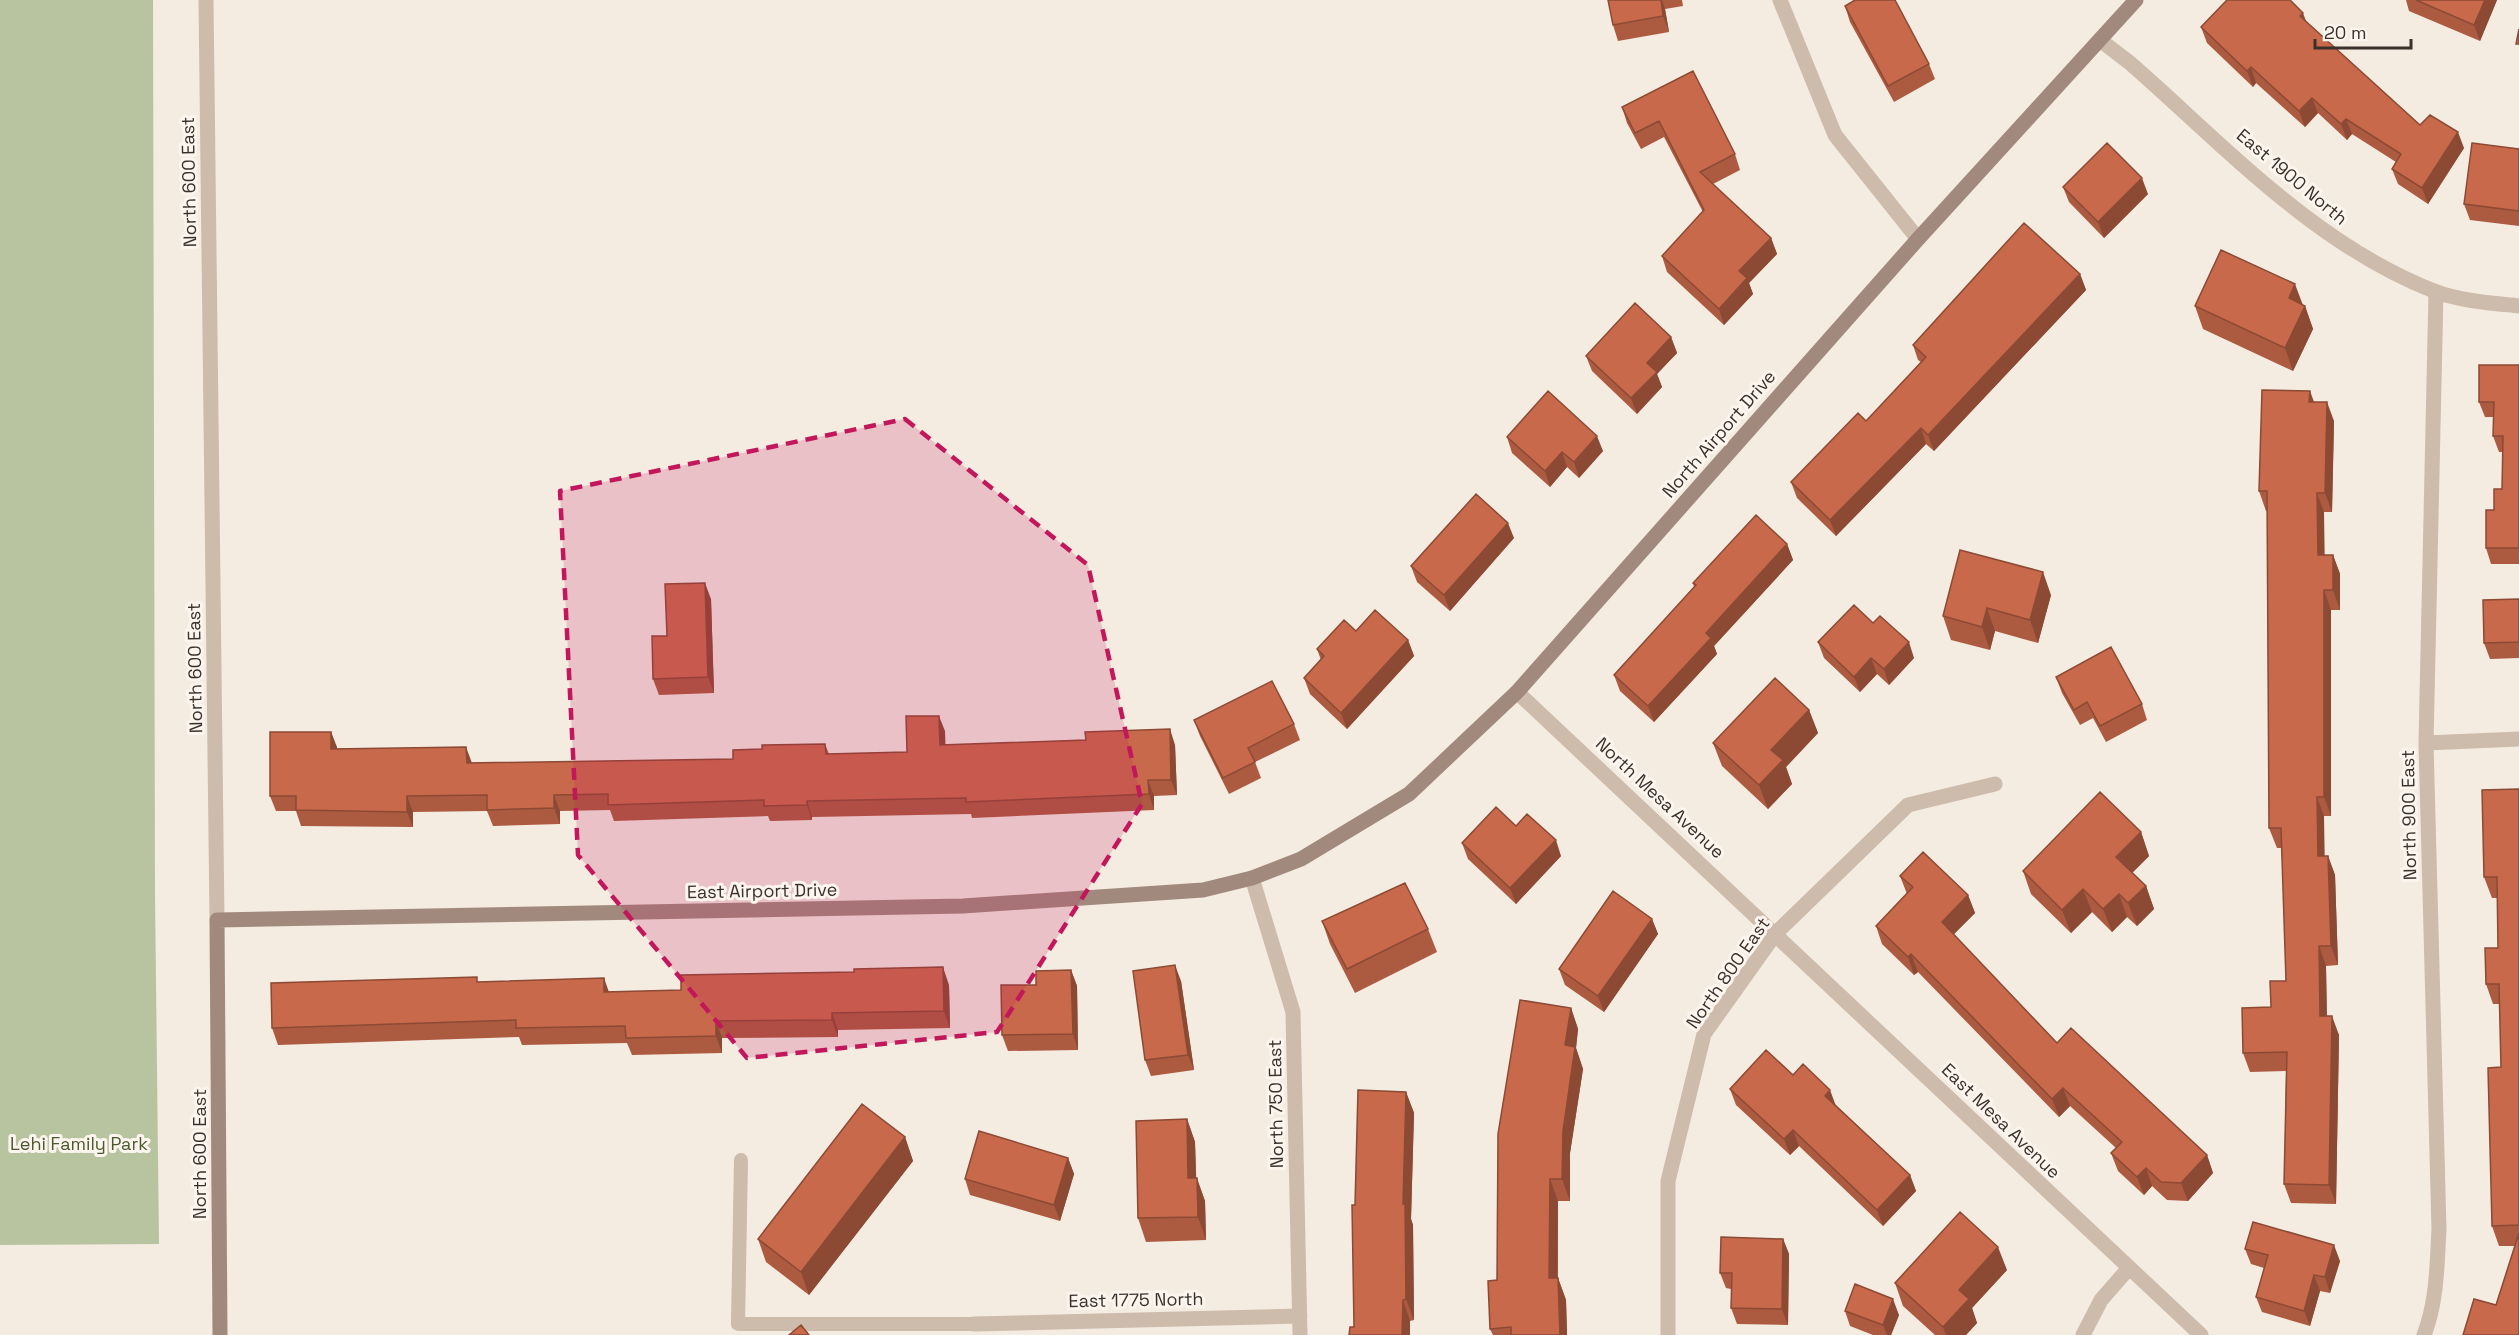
<svg xmlns="http://www.w3.org/2000/svg" width="2519" height="1335" font-family="'Space Grotesk',sans-serif">
  <rect width="100%" height="100%" fill="#f4ebe1"/>
  <path fill="#b8c4a0" d="M 0,0 L 153,0 L 155,895 L 159,1244 L 0,1245 Z"/>
  <g fill="none" stroke-linecap="round" stroke-linejoin="round">
    <path stroke="#cdbbac" stroke-width="14" d="M 741,1160 L 738,1324 L 974,1324"/>
    <path stroke="#cdbbac" stroke-width="15" d="M 206,0 L 217,920
      M 1780,0 L 1835,135 L 1918,239
      M 2100,40 L 2130,63 C 2225,146 2314,244 2434,291 C 2460,301 2491,303 2519,306
      M 1517,692 L 2201,1335
      M 2426,743 L 2519,739
      M 1252,878 L 1293,1012 L 1300,1335
      M 974,1324 L 1300,1316
      M 1668,1335 L 1668,1181 L 1704,1034 L 1776,933 L 1908,805 L 1995,784
      M 2083,1335 L 2101,1300 L 2128,1269
      M 2424,1335 C 2437,1302 2437,1265 2439,1229 L 2426,743 L 2436,292"/>
    <path stroke="#a18a7d" stroke-width="15" d="M 220,1335 L 217,920 L 963,906 L 1203,890 L 1252,878 L 1301,859 L 1409,794 L 1517,692 L 1918,239 L 2136,0"/>
  </g>
  <path fill="#ac5a40" d="M 1608,0 L 1682,0 L 1683,6 L 1665,9 L 1669,32 L 1618,41 L 1613,25 Z
    M 2406,0 L 2497,0 L 2480,41 L 2409,11 Z
    M 1845,6 L 1929,64 L 1935,79 L 1894,102 L 1850,22 Z
    M 2307,22 L 2420,125 L 2464,148 L 2428,204 L 2398,184 L 2392,169 L 2396,162 L 2352,134 L 2347,140 L 2318,113 L 2305,127 L 2256,83 L 2253,87 L 2207,43 L 2201,27 Z
    M 1693,71 L 1735,154 L 1740,170 L 1713,184 L 1771,238 L 1777,254 L 1749,283 L 1753,294 L 1724,325 L 1667,272 L 1662,256 L 1703,212 L 1664,137 L 1641,149 L 1627,123 L 1622,107 Z
    M 2519,149 L 2519,226 L 2470,220 L 2464,204 Z
    M 2063,187 L 2148,194 L 2104,238 L 2069,202 Z
    M 2080,274 L 2086,290 L 1934,451 L 1926,444 L 1836,536 L 1797,498 L 1791,482 L 1866,421 L 1921,362 L 1918,360 L 1913,345 Z
    M 2195,306 L 2305,306 L 2313,329 L 2293,371 L 2203,329 Z
    M 1671,337 L 1677,353 L 1657,374 L 1662,387 L 1637,414 L 1592,371 L 1586,356 Z
    M 2519,365 L 2519,564 L 2491,564 L 2486,548 L 2494,510 L 2502,489 L 2502,452 L 2499,452 L 2493,436 L 2494,417 L 2485,417 L 2479,402 Z
    M 2314,402 L 2334,421 L 2332,512 L 2324,512 L 2324,555 L 2333,555 L 2340,574 L 2340,610 L 2331,610 L 2331,816 L 2324,816 L 2324,856 L 2328,856 L 2335,875 L 2338,965 L 2326,966 L 2327,1016 L 2339,1035 L 2336,1204 L 2291,1203 L 2284,1184 L 2286,1071 L 2250,1072 L 2243,1053 L 2286,981 L 2282,848 L 2277,848 L 2269,828 L 2267,511 L 2266,511 L 2259,491 Z
    M 1507,437 L 1603,451 L 1579,478 L 1567,467 L 1550,487 L 1512,453 Z
    M 1514,538 L 1450,611 L 1417,582 L 1411,566 Z
    M 1787,544 L 1793,560 L 1714,646 L 1717,654 L 1654,722 L 1620,691 L 1614,675 L 1694,587 L 1693,583 Z
    M 2051,595 L 2038,643 L 1995,631 L 1990,650 L 1951,640 L 1943,616 Z
    M 711,599 L 714,693 L 659,695 L 653,679 L 667,636 Z
    M 2519,599 L 2519,658 L 2490,659 L 2484,643 Z
    M 1873,623 L 1914,658 L 1889,685 L 1877,674 L 1860,692 L 1824,658 L 1818,642 Z
    M 1356,631 L 1408,640 L 1414,656 L 1347,729 L 1310,694 L 1304,678 L 1321,660 L 1317,649 Z
    M 2056,677 L 2142,704 L 2147,720 L 2106,742 L 2093,718 L 2080,725 L 2062,693 Z
    M 1809,710 L 1818,733 L 1786,767 L 1792,784 L 1768,809 L 1722,766 L 1713,743 Z
    M 1194,720 L 1294,724 L 1300,740 L 1255,762 L 1261,778 L 1229,794 L 1200,736 Z
    M 945,731 L 945,744 L 1175,745 L 1177,795 L 1154,796 L 1154,810 L 972,818 L 971,814 L 812,817 L 812,820 L 770,821 L 768,816 L 614,821 L 610,810 L 560,811 L 560,824 L 493,826 L 487,811 L 413,812 L 413,827 L 301,826 L 296,811 L 276,811 L 270,796 L 331,732 L 337,749 L 472,763 L 733,759 L 762,749 L 825,744 L 829,754 L 907,752 Z
    M 2519,789 L 2519,1335 L 2496,1305 L 2515,1246 L 2499,1246 L 2492,1226 L 2501,1067 L 2500,1004 L 2493,1004 L 2486,984 L 2498,948 L 2497,898 L 2492,898 L 2484,877 Z
    M 1516,826 L 1561,856 L 1516,904 L 1468,859 L 1462,843 Z
    M 2141,832 L 2149,856 L 2132,873 L 2146,886 L 2154,909 L 2137,926 L 2127,917 L 2112,932 L 2092,912 L 2071,933 L 2031,894 L 2023,871 Z
    M 1900,876 L 1968,895 L 1975,913 L 1953,935 L 2057,1043 L 2207,1155 L 2213,1173 L 2188,1201 L 2167,1200 L 2152,1186 L 2144,1195 L 2118,1171 L 2111,1153 L 2116,1148 L 2070,1106 L 2059,1117 L 1918,972 L 1914,975 L 1882,944 L 1876,926 L 1907,894 Z
    M 1652,919 L 1658,934 L 1604,1012 L 1565,985 L 1559,969 Z
    M 1322,921 L 1428,929 L 1437,952 L 1355,993 L 1330,944 Z
    M 1071,970 L 1077,986 L 1078,1050 L 1008,1051 L 1002,1035 L 1036,985 Z
    M 1181,981 L 1194,1070 L 1151,1076 L 1145,1060 Z
    M 479,982 L 609,992 L 949,985 L 950,1028 L 838,1030 L 838,1037 L 722,1038 L 722,1053 L 632,1055 L 627,1043 L 522,1045 L 519,1037 L 278,1045 L 272,1028 Z
    M 1571,1008 L 1578,1029 L 1576,1048 L 1583,1069 L 1570,1153 L 1570,1201 L 1558,1201 L 1558,1278 L 1566,1300 L 1567,1335 L 1493,1335 L 1490,1329 L 1497,1280 Z
    M 1793,1075 L 1836,1105 L 1910,1175 L 1916,1191 L 1883,1226 L 1799,1146 L 1790,1155 L 1736,1105 L 1730,1089 Z
    M 1406,1092 L 1414,1113 L 1411,1219 L 1413,1225 L 1414,1320 L 1410,1321 L 1410,1335 L 1349,1335 L 1354,1327 L 1355,1205 Z
    M 1187,1119 L 1195,1142 L 1196,1178 L 1205,1201 L 1206,1240 L 1146,1242 L 1138,1218 Z
    M 905,1137 L 913,1161 L 809,1295 L 766,1262 L 758,1239 Z
    M 1068,1158 L 1074,1174 L 1060,1221 L 970,1195 L 965,1179 Z
    M 1783,1239 L 1789,1254 L 1788,1325 L 1737,1324 L 1731,1308 L 1731,1289 L 1726,1288 L 1720,1273 Z
    M 2245,1249 L 2340,1261 L 2330,1293 L 2320,1291 L 2310,1326 L 2262,1312 L 2256,1297 L 2264,1268 L 2251,1264 Z
    M 2007,1270 L 1972,1308 L 1977,1323 L 1966,1335 L 1935,1335 L 1903,1306 L 1895,1283 Z
    M 1845,1311 L 1899,1315 L 1891,1335 L 1873,1335 L 1850,1326 Z"/>
  <path fill="#8c4a34" d="M 1661,0 L 1662,0 L 1665,9 L 1669,32 L 1663,16 Z
    M 2485,0 L 2497,0 L 2480,41 L 2474,25 Z
    M 2303,13 L 2309,29 L 2300,16 Z
    M 2251,67 L 2256,83 L 2253,87 L 2247,71 Z
    M 2312,98 L 2318,113 L 2305,127 L 2299,111 Z
    M 2346,119 L 2352,134 L 2347,140 L 2341,124 Z
    M 2458,132 L 2464,148 L 2428,204 L 2422,188 Z
    M 2142,178 L 2148,194 L 2104,238 L 2098,222 Z
    M 1771,238 L 1777,254 L 1749,283 L 1753,294 L 1724,325 L 1719,309 L 1739,271 Z
    M 2080,274 L 2086,290 L 1934,451 L 1928,435 Z
    M 2295,284 L 2304,308 L 2289,298 Z
    M 2305,306 L 2313,329 L 2293,371 L 2285,348 Z
    M 1671,337 L 1677,353 L 1657,374 L 1662,387 L 1637,414 L 1631,398 L 1647,363 Z
    M 2310,391 L 2317,410 L 2309,402 Z
    M 2327,402 L 2334,421 L 2332,512 L 2325,493 Z
    M 1921,428 L 1926,444 L 1836,536 L 1830,520 Z
    M 1597,436 L 1603,451 L 1579,478 L 1574,462 Z
    M 1562,452 L 1567,467 L 1550,487 L 1545,471 Z
    M 2317,493 L 2324,512 L 2325,575 L 2318,555 Z
    M 1508,523 L 1514,538 L 1450,611 L 1444,595 Z
    M 1787,544 L 1793,560 L 1714,646 L 1717,654 L 1654,722 L 1648,706 L 1706,633 Z
    M 2333,555 L 2340,574 L 2340,610 L 2333,590 Z
    M 2043,572 L 2051,595 L 2038,643 L 2030,620 Z
    M 705,583 L 711,599 L 714,693 L 708,677 Z
    M 2324,590 L 2331,610 L 2331,816 L 2324,797 Z
    M 1987,608 L 1995,631 L 1990,650 L 1982,627 Z
    M 1408,640 L 1414,656 L 1347,729 L 1341,713 Z
    M 1909,642 L 1914,658 L 1889,685 L 1884,669 Z
    M 1871,658 L 1877,674 L 1860,692 L 1854,677 Z
    M 1809,710 L 1818,733 L 1786,767 L 1792,784 L 1768,809 L 1759,785 L 1771,750 Z
    M 939,716 L 945,731 L 946,760 L 940,745 Z
    M 1170,729 L 1175,745 L 1177,795 L 1171,780 Z
    M 331,732 L 337,747 L 337,765 L 331,749 Z
    M 466,747 L 472,763 L 472,779 L 467,763 Z
    M 1148,780 L 1154,796 L 1154,810 L 1149,794 Z
    M 554,795 L 560,811 L 560,824 L 554,808 Z
    M 407,796 L 413,812 L 413,827 L 407,812 Z
    M 2317,797 L 2324,816 L 2325,876 L 2318,856 Z
    M 807,801 L 812,817 L 812,820 L 807,805 Z
    M 2141,832 L 2149,856 L 2125,880 L 2116,857 Z
    M 1556,840 L 1561,856 L 1516,904 L 1510,888 Z
    M 2328,856 L 2335,875 L 2338,965 L 2331,946 Z
    M 2146,886 L 2154,909 L 2137,926 L 2128,903 Z
    M 2083,889 L 2092,912 L 2071,933 L 2062,910 Z
    M 2119,894 L 2127,917 L 2112,932 L 2103,909 Z
    M 1968,895 L 1975,913 L 1948,940 L 1942,922 Z
    M 1652,919 L 1658,934 L 1604,1012 L 1598,996 Z
    M 2319,946 L 2326,966 L 2327,1036 L 2320,1016 Z
    M 1911,954 L 1918,972 L 1914,975 L 1908,957 Z
    M 1175,965 L 1181,981 L 1194,1070 L 1188,1055 Z
    M 943,967 L 949,985 L 950,1028 L 944,1011 Z
    M 1071,970 L 1077,986 L 1078,1050 L 1073,1034 Z
    M 604,978 L 610,995 L 604,992 Z
    M 1571,1008 L 1578,1029 L 1576,1048 L 1583,1069 L 1570,1153 L 1570,1201 L 1562,1179 L 1565,1045 Z
    M 832,1013 L 838,1030 L 838,1037 L 832,1020 Z
    M 2332,1016 L 2339,1035 L 2336,1204 L 2329,1185 Z
    M 716,1021 L 722,1038 L 722,1053 L 716,1036 Z
    M 2063,1088 L 2070,1106 L 2059,1117 L 2052,1099 Z
    M 1830,1090 L 1836,1106 L 1825,1096 Z
    M 1406,1092 L 1414,1113 L 1411,1219 L 1413,1225 L 1414,1320 L 1406,1299 L 1403,1204 Z
    M 1187,1119 L 1195,1142 L 1197,1202 L 1188,1178 Z
    M 1793,1130 L 1799,1146 L 1790,1155 L 1784,1139 Z
    M 905,1137 L 913,1161 L 809,1295 L 801,1272 Z
    M 2207,1155 L 2213,1173 L 2188,1201 L 2181,1183 Z
    M 1068,1158 L 1074,1174 L 1060,1221 L 1054,1205 Z
    M 2146,1168 L 2152,1186 L 2144,1195 L 2137,1177 Z
    M 1910,1175 L 1916,1191 L 1883,1226 L 1877,1210 Z
    M 1197,1178 L 1205,1201 L 1206,1240 L 1198,1217 Z
    M 1550,1179 L 1558,1201 L 1557,1300 L 1549,1278 Z
    M 1783,1239 L 1789,1254 L 1788,1325 L 1782,1309 Z
    M 2334,1245 L 2340,1261 L 2330,1293 L 2325,1277 Z
    M 1998,1247 L 2007,1270 L 1972,1308 L 1977,1323 L 1966,1335 L 1946,1335 L 1943,1327 L 1959,1290 Z
    M 2314,1275 L 2320,1291 L 2310,1326 L 2304,1311 Z
    M 1558,1278 L 1566,1300 L 1567,1335 L 1560,1335 Z
    M 1893,1299 L 1899,1315 L 1891,1335 L 1887,1335 L 1883,1325 Z
    M 1403,1300 L 1410,1321 L 1410,1335 L 1402,1335 Z"/>
  <path fill="#c8694b" stroke="#8c4a34" stroke-width="1.5" d="M 1608,0 L 1661,0 L 1663,16 L 1613,25 Z
    M 1855,0 L 1895,0 L 1929,64 L 1888,86 L 1845,6 Z
    M 2227,0 L 2290,0 L 2303,13 L 2300,16 L 2420,125 L 2430,115 L 2458,132 L 2422,188 L 2392,169 L 2401,154 L 2346,119 L 2341,124 L 2312,98 L 2299,111 L 2251,67 L 2247,71 L 2201,27 Z
    M 2416,0 L 2485,0 L 2474,25 Z
    M 2519,29 L 2519,44 L 2516,44 Z
    M 1693,71 L 1735,154 L 1700,172 L 1771,238 L 1739,271 L 1747,278 L 1719,309 L 1662,256 L 1704,210 L 1659,121 L 1635,133 L 1622,107 Z
    M 2107,143 L 2142,178 L 2098,222 L 2063,187 Z
    M 2472,143 L 2519,149 L 2519,211 L 2464,204 Z
    M 2024,223 L 2080,274 L 1928,435 L 1921,428 L 1830,520 L 1791,482 L 1858,413 L 1866,421 L 1926,357 L 1913,345 Z
    M 2221,250 L 2295,284 L 2289,298 L 2305,306 L 2285,348 L 2195,306 Z
    M 1635,303 L 1671,337 L 1647,363 L 1657,372 L 1631,398 L 1586,356 Z
    M 2479,365 L 2519,365 L 2519,548 L 2486,548 L 2486,510 L 2494,510 L 2494,489 L 2502,489 L 2503,436 L 2493,436 L 2494,402 L 2479,402 Z
    M 2262,390 L 2310,391 L 2309,402 L 2327,402 L 2325,493 L 2317,493 L 2318,555 L 2333,555 L 2333,590 L 2324,590 L 2324,797 L 2317,797 L 2318,856 L 2328,856 L 2331,946 L 2319,946 L 2320,1016 L 2332,1016 L 2329,1185 L 2284,1184 L 2287,1052 L 2243,1053 L 2242,1008 L 2271,1007 L 2270,981 L 2286,981 L 2281,828 L 2269,828 L 2267,491 L 2259,491 Z
    M 1548,391 L 1597,436 L 1574,462 L 1562,452 L 1545,471 L 1507,437 Z
    M 1476,494 L 1508,523 L 1444,595 L 1411,566 Z
    M 1756,515 L 1787,544 L 1706,633 L 1711,638 L 1648,706 L 1614,675 L 1696,585 L 1693,583 Z
    M 1960,550 L 2043,572 L 2030,620 L 1987,608 L 1982,627 L 1943,616 Z
    M 705,583 L 708,677 L 653,679 L 652,636 L 667,636 L 665,584 Z
    M 2519,599 L 2519,642 L 2484,643 L 2483,600 Z
    M 1854,605 L 1873,623 L 1880,616 L 1909,642 L 1884,669 L 1871,658 L 1854,677 L 1818,642 Z
    M 1375,610 L 1408,640 L 1341,713 L 1304,678 L 1324,656 L 1317,649 L 1344,620 L 1356,631 Z
    M 2111,647 L 2142,704 L 2100,726 L 2087,702 L 2074,710 L 2056,677 Z
    M 1775,678 L 1809,710 L 1771,750 L 1783,760 L 1759,785 L 1713,743 Z
    M 1272,681 L 1294,724 L 1248,748 L 1255,762 L 1223,778 L 1194,720 Z
    M 906,716 L 939,716 L 940,745 L 1086,740 L 1085,732 L 1170,729 L 1171,780 L 1148,780 L 1149,794 L 966,802 L 966,798 L 807,801 L 807,805 L 764,806 L 764,800 L 608,805 L 608,794 L 554,795 L 554,808 L 487,810 L 487,795 L 407,796 L 407,812 L 296,810 L 296,796 L 270,796 L 270,732 L 331,732 L 331,749 L 466,747 L 467,763 L 733,759 L 733,750 L 762,749 L 762,745 L 825,744 L 826,754 L 907,752 Z
    M 2519,789 L 2519,1225 L 2492,1226 L 2488,1068 L 2501,1067 L 2499,984 L 2486,984 L 2485,948 L 2498,948 L 2497,877 L 2484,877 L 2482,790 Z
    M 2100,792 L 2141,832 L 2116,857 L 2146,886 L 2128,903 L 2119,894 L 2103,909 L 2083,889 L 2062,910 L 2023,871 Z
    M 1496,807 L 1516,826 L 1527,814 L 1556,840 L 1510,888 L 1462,843 Z
    M 1923,852 L 1968,895 L 1942,922 L 2057,1043 L 2071,1028 L 2207,1155 L 2181,1183 L 2161,1182 L 2146,1168 L 2137,1177 L 2111,1153 L 2122,1142 L 2063,1088 L 2052,1099 L 1911,954 L 1908,957 L 1876,926 L 1913,887 L 1900,876 Z
    M 1405,883 L 1428,929 L 1347,969 L 1322,921 Z
    M 1613,891 L 1652,919 L 1598,996 L 1559,969 Z
    M 1175,965 L 1188,1055 L 1145,1060 L 1133,971 Z
    M 943,967 L 944,1011 L 832,1013 L 832,1020 L 716,1021 L 716,1036 L 626,1038 L 625,1026 L 516,1028 L 516,1020 L 272,1028 L 271,983 L 477,977 L 477,982 L 604,978 L 604,992 L 681,990 L 681,975 L 854,972 L 854,969 Z
    M 1071,970 L 1073,1034 L 1002,1035 L 1001,985 L 1036,985 L 1036,971 Z
    M 1520,1000 L 1571,1008 L 1565,1045 L 1575,1047 L 1563,1131 L 1562,1179 L 1550,1179 L 1549,1278 L 1558,1278 L 1560,1335 L 1511,1335 L 1511,1327 L 1490,1329 L 1488,1281 L 1497,1280 L 1498,1134 Z
    M 1766,1050 L 1793,1075 L 1803,1064 L 1830,1090 L 1825,1096 L 1910,1175 L 1877,1210 L 1793,1130 L 1784,1139 L 1730,1089 Z
    M 1358,1090 L 1406,1092 L 1403,1204 L 1405,1204 L 1406,1299 L 1403,1300 L 1402,1335 L 1349,1335 L 1350,1327 L 1354,1327 L 1352,1205 L 1355,1205 Z
    M 862,1104 L 905,1137 L 801,1272 L 758,1239 Z
    M 1187,1119 L 1188,1178 L 1197,1178 L 1198,1217 L 1138,1218 L 1136,1121 Z
    M 979,1131 L 1068,1158 L 1054,1205 L 965,1179 Z
    M 1960,1212 L 1998,1247 L 1959,1290 L 1969,1299 L 1943,1327 L 1895,1283 Z
    M 2253,1222 L 2334,1245 L 2325,1277 L 2314,1275 L 2304,1311 L 2256,1297 L 2268,1255 L 2245,1249 Z
    M 2519,1233 L 2519,1335 L 2463,1335 L 2474,1299 L 2496,1305 Z
    M 1721,1237 L 1783,1239 L 1782,1309 L 1731,1308 L 1732,1273 L 1720,1273 Z
    M 1855,1284 L 1893,1299 L 1883,1325 L 1845,1311 Z
    M 801,1325 L 809,1335 L 789,1335 Z"/>
  <path fill="#c2185b" fill-opacity="0.2" stroke="#c2185b" stroke-width="4.5" stroke-dasharray="12 8" stroke-linejoin="round" d="M 905,419 L 1088,565 L 1142,804 L 997,1032 L 747,1058 L 578,855 L 560,491 Z"/>
  <g text-anchor="middle" stroke-width="6" stroke-linejoin="round" paint-order="stroke">
    <g font-size="18" fill="#3b302b" stroke="#fbf5ee">
      <text transform="translate(2292 177) rotate(40)" y="6">East 1900 North</text>
      <text transform="translate(189 182) rotate(-91)" y="6">North 600 East</text>
      <text transform="translate(1719 434) rotate(-49)" y="6">North Airport Drive</text>
      <text transform="translate(195 668) rotate(-91)" y="6">North 600 East</text>
      <text transform="translate(1660 798) rotate(43)" y="6">North Mesa Avenue</text>
      <text transform="translate(2409 815) rotate(-91)" y="6">North 900 East</text>
      <text transform="translate(762 891) rotate(-1)" y="6">East Airport Drive</text>
      <text transform="translate(1728 973) rotate(-55)" y="6">North 800 East</text>
      <text transform="translate(1276 1104) rotate(-91)" y="6">North 750 East</text>
      <text transform="translate(2001 1121) rotate(44)" y="6">East Mesa Avenue</text>
      <text transform="translate(200 1154) rotate(-90)" y="6">North 600 East</text>
      <text transform="translate(1136 1300) rotate(-1)" y="6">East 1775 North</text>
    </g>
    <g font-size="18" fill="#4a5a2e" stroke="#fbf5ee">
      <text x="79" y="1150">Lehi Family Park</text>
    </g>
  </g>
  <path d="M2315 39v9h96v-9" fill="none" stroke="#3b302b" stroke-width="3"/>
  <text x="2324" y="39" font-size="18" fill="#3b302b" stroke="#fbf5ee" stroke-width="4.5" paint-order="stroke">20 m</text>
</svg>
